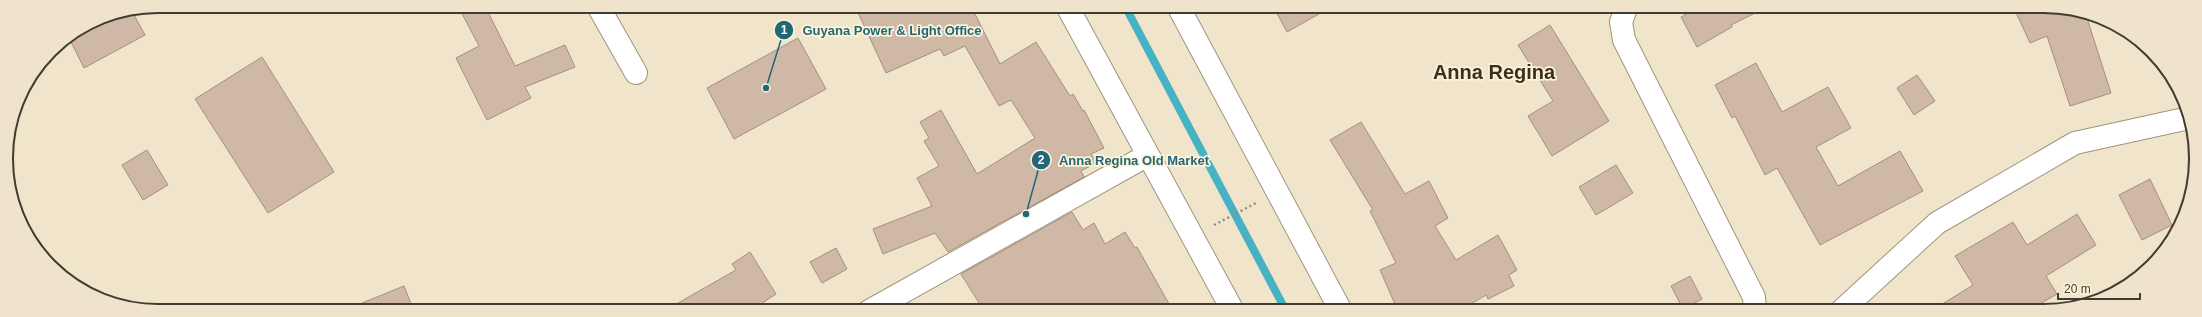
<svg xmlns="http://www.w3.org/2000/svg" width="2202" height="317" font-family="Arial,sans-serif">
  <rect width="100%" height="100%" fill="#f0e5cb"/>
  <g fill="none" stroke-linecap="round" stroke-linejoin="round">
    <path stroke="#48b2c5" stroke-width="8" d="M 1125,6 L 1286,311"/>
  </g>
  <path fill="#d0b8a6" stroke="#a58f7e" d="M 458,6 L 485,6 L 515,66 L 565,45 L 575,67 L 525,87 L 531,98 L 487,120 L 456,58 L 479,46 Z
    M 855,6 L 971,6 L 1000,64 L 1036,42 L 1070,96 L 1073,94 L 1083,111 L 1084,110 L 1104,148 L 1091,154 L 1096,163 L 1081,171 L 1084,177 L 948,252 L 935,233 L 883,254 L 873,229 L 932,206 L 917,178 L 939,166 L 924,141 L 929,138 L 920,122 L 941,110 L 977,174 L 1035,138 L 1011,100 L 999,106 L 965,46 L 944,56 L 940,49 L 886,73 Z
    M 1273,6 L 1333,6 L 1287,32 Z
    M 1701,6 L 1769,6 L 1731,25 L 1732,27 L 1697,47 L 1681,17 Z
    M 2013,6 L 2054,6 L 2086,15 L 2111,93 L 2070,106 L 2047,36 L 2030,43 Z
    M 132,11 L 145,35 L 84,68 L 69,38 L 100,18 Z
    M 1550,25 L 1609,121 L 1552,156 L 1528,116 L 1553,101 L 1518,45 Z
    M 798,38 L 826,89 L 734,139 L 707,88 Z
    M 262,57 L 334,172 L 268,213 L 195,99 Z
    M 1756,63 L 1782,112 L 1828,87 L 1851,128 L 1816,147 L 1838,186 L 1900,151 L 1923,191 L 1820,245 L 1777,168 L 1765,175 L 1735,116 L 1732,118 L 1715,85 Z
    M 1917,75 L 1935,101 L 1914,115 L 1897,88 Z
    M 1361,122 L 1405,194 L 1429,181 L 1448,218 L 1435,226 L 1456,260 L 1498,235 L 1517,270 L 1509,275 L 1514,286 L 1488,299 L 1486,295 L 1459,311 L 1398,311 L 1380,270 L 1396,263 L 1370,211 L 1373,210 L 1330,140 Z
    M 147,150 L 168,185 L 143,200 L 122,165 Z
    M 1616,165 L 1633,193 L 1596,215 L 1579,187 Z
    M 2150,179 L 2172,225 L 2142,240 L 2119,195 Z
    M 1072,212 L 1083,230 L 1094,223 L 1105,244 L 1125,232 L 1135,248 L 1137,247 L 1173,311 L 984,311 L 961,274 Z
    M 2077,214 L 2096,245 L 2046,276 L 2057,294 L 2028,311 L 1931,311 L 1973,285 L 1955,256 L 2013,222 L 2027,245 Z
    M 836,248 L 847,269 L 822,283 L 810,262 Z
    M 750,252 L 776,294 L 750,311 L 664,311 L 736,270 L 732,264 Z
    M 1690,276 L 1702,299 L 1683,309 L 1671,286 Z
    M 404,286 L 414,311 L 345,311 L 345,310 Z"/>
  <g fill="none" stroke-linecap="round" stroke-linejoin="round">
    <defs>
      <path id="minor" d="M 598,6 L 636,73
        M 1067,6 L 1233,311
        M 1178,6 L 1341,311
        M 1627,6 L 1621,22 L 1624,40 L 1754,297 L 1755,311
        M 869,311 L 1148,155
        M 1841,311 L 1937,223 L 2075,143 L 2189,118"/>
    </defs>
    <use href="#minor" stroke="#9f957d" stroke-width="24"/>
    <path stroke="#948c7b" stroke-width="2.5" stroke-dasharray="2 3" stroke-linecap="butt" d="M 1214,225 L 1256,203"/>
    <use href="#minor" stroke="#fff" stroke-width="22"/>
  </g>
  <g text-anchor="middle" stroke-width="3.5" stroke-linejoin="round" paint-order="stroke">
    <g font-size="20" font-weight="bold" fill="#39311b" stroke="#fef3d8">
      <text x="1494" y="79">Anna Regina</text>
    </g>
  </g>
  <path d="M0 0H2202V317H0ZM158 13H2044A145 145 0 0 1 2189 158V159A145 145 0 0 1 2044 304H158A145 145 0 0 1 13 159V158A145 145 0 0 1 158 13Z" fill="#efe4cb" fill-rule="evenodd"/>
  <path fill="none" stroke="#403c32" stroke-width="2" d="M158 13H2044A145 145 0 0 1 2189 158V159A145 145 0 0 1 2044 304H158A145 145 0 0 1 13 159V158A145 145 0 0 1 158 13Z"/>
  <path fill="none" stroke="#226778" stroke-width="1.5" d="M766 88L784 30M1026 214L1041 160"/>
  <g fill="#226778" stroke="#fef3d8" stroke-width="1.5">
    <circle cx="766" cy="88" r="4"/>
    <circle cx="1026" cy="214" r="4"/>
    <circle cx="784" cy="30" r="10"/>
    <circle cx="1041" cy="160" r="10"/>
  </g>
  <g font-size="12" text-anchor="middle" font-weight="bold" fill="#fff">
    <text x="784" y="34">1</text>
    <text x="1041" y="164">2</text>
  </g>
  <g font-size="13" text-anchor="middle" font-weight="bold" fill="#226778" stroke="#fef3d8" stroke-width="3.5" stroke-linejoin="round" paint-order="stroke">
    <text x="892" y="35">Guyana Power &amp; Light Office</text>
    <text x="1134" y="165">Anna Regina Old Market</text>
  </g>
  <path d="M2058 293v6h82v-6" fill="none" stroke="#403c32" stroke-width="2"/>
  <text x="2064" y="293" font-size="12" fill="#403c32" stroke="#fef3d8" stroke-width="3" paint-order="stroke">20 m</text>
</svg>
